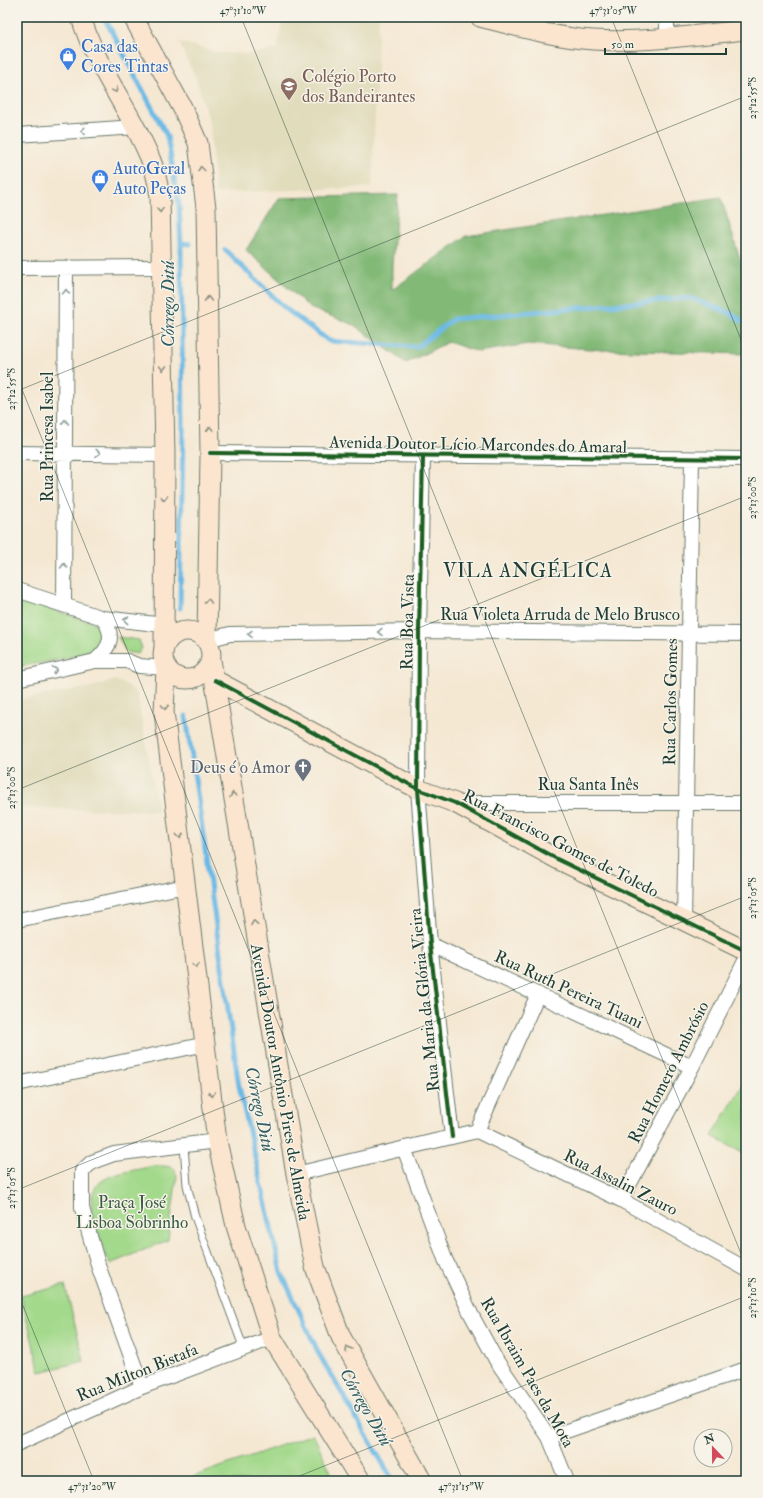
<svg xmlns="http://www.w3.org/2000/svg" width="763" height="1498" font-family="'IM FELL Double Pica',serif">
  <rect width="100%" height="100%" fill="#f7f3e8"/>
  <filter id="ink" filterUnits="userSpaceOnUse"><feTurbulence type="fractalNoise" baseFrequency=".025" numOctaves="2"/><feDisplacementMap in="SourceGraphic" scale="8" xChannelSelector="R" yChannelSelector="G"/><feConvolveMatrix kernelMatrix="1 2 1 2 8 2 1 2 1" color-interpolation-filters="sRGB"/></filter>
  <filter id="wash" filterUnits="userSpaceOnUse"><feTurbulence type="fractalNoise" baseFrequency=".012" numOctaves="4" result="noise"/><feDisplacementMap in="SourceGraphic" scale="16" xChannelSelector="R" yChannelSelector="G"/><feGaussianBlur stdDeviation="0.9" result="paint"/><feColorMatrix in="noise" values="0 0 0 0 0 0 0 0 0 0 0 0 0 0 0 0 0 1.4 0 .05"/><feComposite in="paint" operator="in"/></filter>
  <g filter="url(#wash)">
    <rect width="100%" height="100%" fill="#f5e8d3"/>
    <path fill="#e1dcbb" d="M 283,17 L 379,17 L 372,187 L 215,193 L 210,123 L 196,79 L 179,42 L 220,53 L 248,54 L 277,49 Z
      M 115,680 L 129,686 L 137,694 L 158,811 L 17,808 L 17,700 L 91,687 Z"/>
    <path fill="#a3d98b" stroke="#618b60" d="M 17,599 L 95,623 L 104,633 C 104,641 99,646 92,650 C 76,658 37,663 17,667 Z
      M 118,637 L 139,640 L 142,648 L 138,654 L 126,652 Z
      M 746,1080 L 746,1155 L 712,1136 Z
      M 153,1166 L 166,1166 L 174,1168 L 177,1176 L 168,1240 L 110,1264 C 101,1242 76,1194 105,1179 C 118,1172 138,1170 153,1166 Z
      M 65,1285 L 84,1361 L 40,1372 L 21,1296 Z
      M 313,1434 L 335,1481 L 181,1481 Z"/>
    <path fill="#82b977" stroke="#507b56" d="M 398,195 L 392,264 L 392,290 L 466,236 L 721,197 L 746,279 L 746,354 L 602,350 L 528,344 L 478,352 L 448,342 L 406,363 L 354,325 L 310,308 L 246,250 L 279,198 Z"/>
    <g fill="none" stroke-linecap="round" stroke-linejoin="round">
      <path stroke="#6ab9e5" stroke-width="5" d="M 104,17 L 167,136 L 179,204 L 181,243 L 183,428 L 180,608
        M 181,243 L 190,244
        M 225,250 L 286,309 L 329,341 L 417,347 L 453,319 L 690,298 L 730,313 L 746,324
        M 186,716 L 239,1086 L 281,1272 L 319,1354 L 393,1481"/>
    </g>
  </g>
  <g filter="url(#ink)">
    <g fill="none" stroke-linecap="round" stroke-linejoin="round">
      <defs>
        <path id="lane" d="M 184,1146 L 187,1185 L 195,1217 L 244,1349"/>
        <path id="street" d="M 667,38 L 667,17
          M 17,135 L 136,127
          M 17,268 L 162,267
          M 17,453 L 165,455
          M 210,453 L 746,459
          M 423,457 L 419,631 L 418,789 L 430,944 L 452,1137
          M 17,590 L 103,618 L 165,625
          M 64,605 L 66,268
          M 207,640 L 230,634 L 419,631 L 746,634
          M 95,661 C 111,647 115,636 103,618
          M 17,679 L 95,661 L 127,661 L 139,666 L 166,668
          M 455,803 L 746,803
          M 17,920 L 186,886
          M 684,921 L 692,459
          M 430,944 L 692,1067
          M 17,1084 L 206,1044
          M 477,1131 L 621,1200 L 746,1269
          M 477,1131 L 538,994
          M 404,1148 L 445,1259 L 471,1314 L 496,1360 L 549,1437 L 567,1481
          M 296,1174 L 477,1131
          M 621,1200 L 692,1067 L 746,959
          M 142,1387 L 99,1268 L 82,1208 L 82,1171 L 92,1162 L 114,1154 L 217,1141
          M 549,1437 L 746,1369
          M 17,1444 L 142,1387 L 272,1338"/>
        <path id="secondary" d="M 81,17 C 96,69 133,113 152,163 C 156,173 158,185 160,196 L 165,455 L 164,646
          M 133,17 L 183,109 L 198,143 L 206,208 L 210,453 L 207,640
          M 480,17 C 515,26 558,38 593,40 C 644,43 696,35 746,30
          M163 655a24 24 0 1 1 48 0a24 24 0 1 1-48 0Z
          M 211,660 L 296,1174 L 315,1267 L 341,1337 L 422,1481
          M 166,668 L 164,712 L 217,1141 L 236,1226 L 272,1338 L 361,1481
          M 215,680 L 418,789 L 455,803 L 557,859 L 746,951"/>
      </defs>
      <use href="#lane" stroke="#6a796c" stroke-width="9"/>
      <use href="#street" stroke="#6a796c" stroke-width="16"/>
      <use href="#secondary" stroke="#6a796c" stroke-width="21"/>
      <use href="#lane" stroke="#fff" stroke-width="7"/>
      <use href="#street" stroke="#fff" stroke-width="14"/>
      <use href="#secondary" stroke="#fbe5cf" stroke-width="19"/>
      <defs>
        <path id="cycleway" d="M 210,453 L 746,459
          M 423,457 L 419,631 L 418,789 L 430,944 L 452,1137
          M 215,680 L 418,789 L 455,803 L 557,859 L 746,951"/>
      </defs>
      <use href="#cycleway" stroke="#f7f3e8" stroke-width="6"/>
      <use href="#cycleway" stroke="#1b5e20" stroke-width="4"/>
    </g>
    <defs><path id="oneway-chevron" d="M-2-3.5L2.5 0L-2 3.5" fill="none" stroke-width="1.6" stroke-linecap="round" stroke-linejoin="round"/></defs>
    <g stroke="#8d9182">
      <use href="#oneway-chevron" transform="translate(115 90) rotate(62)"/>
      <use href="#oneway-chevron" transform="translate(201 169) rotate(-97)"/>
      <use href="#oneway-chevron" transform="translate(160 210) rotate(88)"/>
      <use href="#oneway-chevron" transform="translate(208 299) rotate(-91)"/>
      <use href="#oneway-chevron" transform="translate(163 368) rotate(89)"/>
      <use href="#oneway-chevron" transform="translate(210 429) rotate(-91)"/>
      <use href="#oneway-chevron" transform="translate(164 498) rotate(91)"/>
      <use href="#oneway-chevron" transform="translate(208 601) rotate(-89)"/>
      <use href="#oneway-chevron" transform="translate(165 707) rotate(91)"/>
      <use href="#oneway-chevron" transform="translate(233 795) rotate(-99)"/>
      <use href="#oneway-chevron" transform="translate(180 836) rotate(83)"/>
      <use href="#oneway-chevron" transform="translate(254 923) rotate(-99)"/>
      <use href="#oneway-chevron" transform="translate(196 965) rotate(83)"/>
      <use href="#oneway-chevron" transform="translate(212 1094) rotate(83)"/>
      <use href="#oneway-chevron" transform="translate(348 1349) rotate(-119)"/>
    </g>
    <g stroke="#8f9e9a">
      <use href="#oneway-chevron" transform="translate(83 131) rotate(176)"/>
      <use href="#oneway-chevron" transform="translate(66 292) rotate(-90)"/>
      <use href="#oneway-chevron" transform="translate(65 422) rotate(-90)"/>
      <use href="#oneway-chevron" transform="translate(98 453) rotate(1)"/>
      <use href="#oneway-chevron" transform="translate(64 566) rotate(-90)"/>
      <use href="#oneway-chevron" transform="translate(126 620) rotate(-174)"/>
      <use href="#oneway-chevron" transform="translate(380 632) rotate(179)"/>
      <use href="#oneway-chevron" transform="translate(250 634) rotate(179)"/>
      <use href="#oneway-chevron" transform="translate(55 670) rotate(-13)"/>
    </g>
  </g>
  <path fill="none" stroke="#1f3d34" stroke-width="1" stroke-opacity="0.45" d="M 241,17 L 746,1266M 611,17 L 746,352M 17,377 L 463,1481M 17,391 L 746,96M 17,790 L 746,496M 17,1190 L 746,896M 17,1291 L 94,1481M 287,1481 L 746,1296"/>
  <defs>
    <symbol id="shop-pin" viewBox="-11 -11 22 30"><path d="M0 17L-7.5 6A9.5 9.5 0 1 1 7.5 6Z" fill="#3f7fe0" stroke="#f7f3e8"/><path d="M-5-2.5h2.3a2.7 3.5 0 0 1 5.4 0H5L5.5 6h-11ZM-1.5-2.5h3a1.5 2.3 0 0 0-3 0Z" fill="#fff"/></symbol>
    <symbol id="school-pin" viewBox="-11 -11 22 30"><path d="M0 17L-7.5 6A9.5 9.5 0 1 1 7.5 6Z" fill="#8d6e63" stroke="#f7f3e8"/><path d="M0-5L7-2L0 1L-7-2ZM-4 1L0 2.5L4 1V4Q0 6-4 4Z" fill="#fff"/></symbol>
    <symbol id="church-pin" viewBox="-11 -11 22 30"><path d="M0 17L-7.5 6A9.5 9.5 0 1 1 7.5 6Z" fill="#6b7280" stroke="#f7f3e8"/><path d="M-1.2-6h2.4v3.5h3.3v2.4h-3.3V6h-2.4V-.1h-3.3v-2.4h3.3Z" fill="#fff"/></symbol>
  </defs>
  <g fill-rule="evenodd">
    <use href="#shop-pin" x="58" y="46" width="20" height="27"/>
    <use href="#school-pin" x="279" y="76" width="20" height="27"/>
    <use href="#shop-pin" x="90" y="168" width="20" height="27"/>
    <use href="#church-pin" x="293" y="757" width="20" height="27"/>
  </g>
  <g text-anchor="middle" stroke-width="3" stroke-linejoin="round" paint-order="stroke">
    <g font-size="17" fill="#366cbe" stroke="#f7f3e8" text-anchor="start">
      <text x="81" y="52">Casa das<tspan x="81" dy="20">Cores Tintas</tspan></text>
      <text x="113" y="174">AutoGeral<tspan x="113" dy="20">Auto Peças</tspan></text>
    </g>
    <g font-size="17" fill="#785e54" stroke="#f7f3e8" text-anchor="start">
      <text x="302" y="82">Colégio Porto<tspan x="302" dy="20">dos Bandeirantes</tspan></text>
    </g>
    <g font-size="17" fill="#1f3d34" stroke="#f7f3e8">
      <text transform="translate(47 437) rotate(-90)" y="6">Rua Princesa Isabel</text>
      <text transform="translate(478 444) rotate(1)" y="6">Avenida Doutor Lício Marcondes do Amaral</text>
      <text x="560" y="620">Rua Violeta Arruda de Melo Brusco</text>
      <text transform="translate(407 622) rotate(-89)" y="6">Rua Boa Vista</text>
      <text transform="translate(670 702) rotate(-89)" y="6">Rua Carlos Gomes</text>
      <text x="588" y="790">Rua Santa Inês</text>
      <text transform="translate(561 843) rotate(27)" y="6">Rua Francisco Gomes de Toledo</text>
      <text transform="translate(569 989) rotate(25)" y="6">Rua Ruth Pereira Tuani</text>
      <text transform="translate(424 1000) rotate(-96)" y="6">Rua Maria da Glória Vieira</text>
      <text transform="translate(668 1072) rotate(-63)" y="6">Rua Homero Ambrósio</text>
      <text transform="translate(281 1082) rotate(80)" y="6">Avenida Doutor Antônio Pires de Almeida</text>
      <text transform="translate(621 1182) rotate(27)" y="6">Rua Assalin Zauro</text>
      <text transform="translate(137 1372) rotate(-22)" y="6">Rua Milton Bistafa</text>
      <text transform="translate(528 1372) rotate(60)" y="6">Rua Ibraim Paes da Mota</text>
    </g>
    <g font-size="17" fill="#5b616d" stroke="#f7f3e8" text-anchor="end">
      <text x="290" y="773">Deus é o Amor</text>
    </g>
    <g font-size="17" fill="#395c45" stroke="#f7f3e8">
      <text x="132" y="1208">Praça José<tspan x="132" dy="20">Lisboa Sobrinho</tspan></text>
    </g>
    <g font-size="18" font-style="italic" fill="#325c60" stroke="#f7f3e8">
      <text transform="translate(168 304) rotate(-90)" y="6">Córrego Ditú</text>
      <text transform="translate(260 1109) rotate(78)" y="6">Córrego Ditú</text>
      <text transform="translate(366 1407) rotate(60)" y="6">Córrego Ditú</text>
    </g>
    <g font-size="19" letter-spacing="1" fill="#1f3d34" stroke="#f7f3e8">
      <text x="528" y="577">VILA ANGÉLICA</text>
    </g>
  </g>
  <rect width="763" height="1498" fill="none" stroke="#f7f3e8" stroke-width="44"/>
  <g transform="translate(713 1448) rotate(338)"><circle r="19" fill="#f7f3e8" stroke="#a1aaa0"/>
  <path d="M0-3L7 15L0 10L-7 15Z" fill="#d1495b"/>
  <text y="-6" font-size="11" font-weight="bold" text-anchor="middle" fill="#1f3d34">N</text>
  </g>
  <path d="M605 48v6h121v-6" fill="none" stroke="#1f3d34" stroke-width="2"/>
  <text x="611" y="48" font-size="12" fill="#1f3d34" stroke="#f7f3e8" stroke-width="3" paint-order="stroke">50 m</text>
  <rect x="22" y="22" width="719" height="1454" fill="none" stroke="#1f3d34" stroke-width="1.5"/>
  <g font-size="10" text-anchor="middle" fill="#1f3d34">
    <text x="243" y="14">47°31'10"W</text>
    <text x="613" y="14">47°31'05"W</text>
    <text transform="translate(752 98) rotate(-90)" y="4">23°12'55"S</text>
    <text transform="translate(11 389) rotate(-90)" y="4">23°12'55"S</text>
    <text transform="translate(752 498) rotate(-90)" y="4">23°13'00"S</text>
    <text transform="translate(11 788) rotate(-90)" y="4">23°13'00"S</text>
    <text transform="translate(752 898) rotate(-90)" y="4">23°13'05"S</text>
    <text transform="translate(11 1188) rotate(-90)" y="4">23°13'05"S</text>
    <text transform="translate(752 1298) rotate(-90)" y="4">23°13'10"S</text>
    <text x="92" y="1490">47°31'20"W</text>
    <text x="461" y="1490">47°31'15"W</text>
  </g>
</svg>
